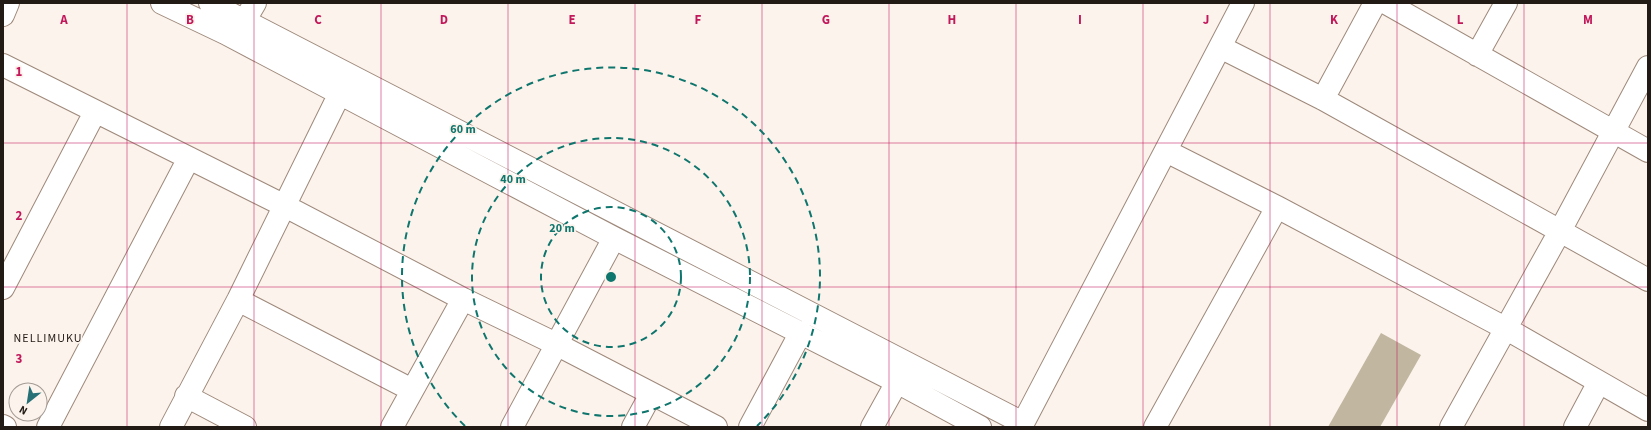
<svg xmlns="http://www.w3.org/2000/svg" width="1651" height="430" font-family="'Source Sans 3',sans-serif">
  <rect width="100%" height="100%" fill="#fcf3ec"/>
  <path fill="#c1b6a0" d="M 1381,333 L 1421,355 L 1380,427 L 1328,427 Z"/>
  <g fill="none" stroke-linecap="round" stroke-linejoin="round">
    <defs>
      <path id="minor" d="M 162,3 L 225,33 L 614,238 L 897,382 L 980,427
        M 210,3 L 1023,423
        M 1386,3 L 1648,151
        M 3,15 L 8,3
        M 245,20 L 255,3
        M 1220,47 L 1323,99 L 1648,280
        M 1477,55 L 1506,3
        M 3,65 L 285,206 L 463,299 L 556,344 L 716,427
        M 1323,99 L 1375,3
        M 1166,151 L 1277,207 L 1505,328 L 1648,410
        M 3,288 L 95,112
        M 238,300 L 412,390
        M 186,396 L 245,427
        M 3,426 L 5,427
        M 48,427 L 189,158
        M 171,427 L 238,300 L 340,93
        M 392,427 L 463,299
        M 512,427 L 614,238
        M 633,427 L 651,394
        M 750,427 L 801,332
        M 872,427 L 897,382
        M 1021,427 L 1243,3
        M 1155,427 L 1277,207
        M 1451,427 L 1560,231 L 1648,67
        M 1575,427 L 1599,382"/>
    </defs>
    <use href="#minor" stroke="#9e897b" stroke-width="24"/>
    <use href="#minor" stroke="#fff" stroke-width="22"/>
  </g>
  <path fill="none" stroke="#c2185b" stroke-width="1" stroke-opacity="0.55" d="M 127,3 L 127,427M 254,3 L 254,427M 381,3 L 381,427M 508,3 L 508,427M 635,3 L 635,427M 762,3 L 762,427M 889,3 L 889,427M 1016,3 L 1016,427M 1143,3 L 1143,427M 1270,3 L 1270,427M 1397,3 L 1397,427M 1524,3 L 1524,427M 3,143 L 1648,143M 3,287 L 1648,287"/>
  <g fill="none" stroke="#0f766e" stroke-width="2" stroke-dasharray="7 5">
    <circle cx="611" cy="277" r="70"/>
    <circle cx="611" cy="277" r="139"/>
    <path d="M465 426A209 209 0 1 1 757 426"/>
  </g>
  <g text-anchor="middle" stroke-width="3.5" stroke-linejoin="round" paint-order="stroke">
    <g font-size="12" letter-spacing="1" fill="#221a15" stroke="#fcf3ec">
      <text x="48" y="342">NELLIMUKU</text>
    </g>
  </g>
  <g font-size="13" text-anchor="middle" font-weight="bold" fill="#c2185b" stroke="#fcf3ec" stroke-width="3.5" stroke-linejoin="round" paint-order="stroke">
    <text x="64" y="24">A</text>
    <text x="190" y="24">B</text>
    <text x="318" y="24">C</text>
    <text x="444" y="24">D</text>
    <text x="572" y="24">E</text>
    <text x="698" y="24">F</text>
    <text x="826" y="24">G</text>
    <text x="952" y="24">H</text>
    <text x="1080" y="24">I</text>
    <text x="1206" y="24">J</text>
    <text x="1334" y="24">K</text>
    <text x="1460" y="24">L</text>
    <text x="1588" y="24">M</text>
    <text x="19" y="76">1</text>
    <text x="19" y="220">2</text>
    <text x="19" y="363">3</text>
  </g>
  <circle cx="611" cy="277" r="6" fill="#0f766e" stroke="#fcf3ec" stroke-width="2"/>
  <g font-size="12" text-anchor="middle" font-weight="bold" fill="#0f766e" stroke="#fcf3ec" stroke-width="3.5" stroke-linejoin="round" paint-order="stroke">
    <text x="463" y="133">60 m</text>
    <text x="513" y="183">40 m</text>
    <text x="562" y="232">20 m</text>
  </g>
  <rect width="1651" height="430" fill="none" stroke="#221a15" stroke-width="8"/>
  <g transform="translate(28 402) rotate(210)"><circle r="19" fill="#fcf3ec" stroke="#a59c96"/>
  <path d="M0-3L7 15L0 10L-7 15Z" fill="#267076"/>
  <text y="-6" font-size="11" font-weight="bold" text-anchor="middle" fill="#221a15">N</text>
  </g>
</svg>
